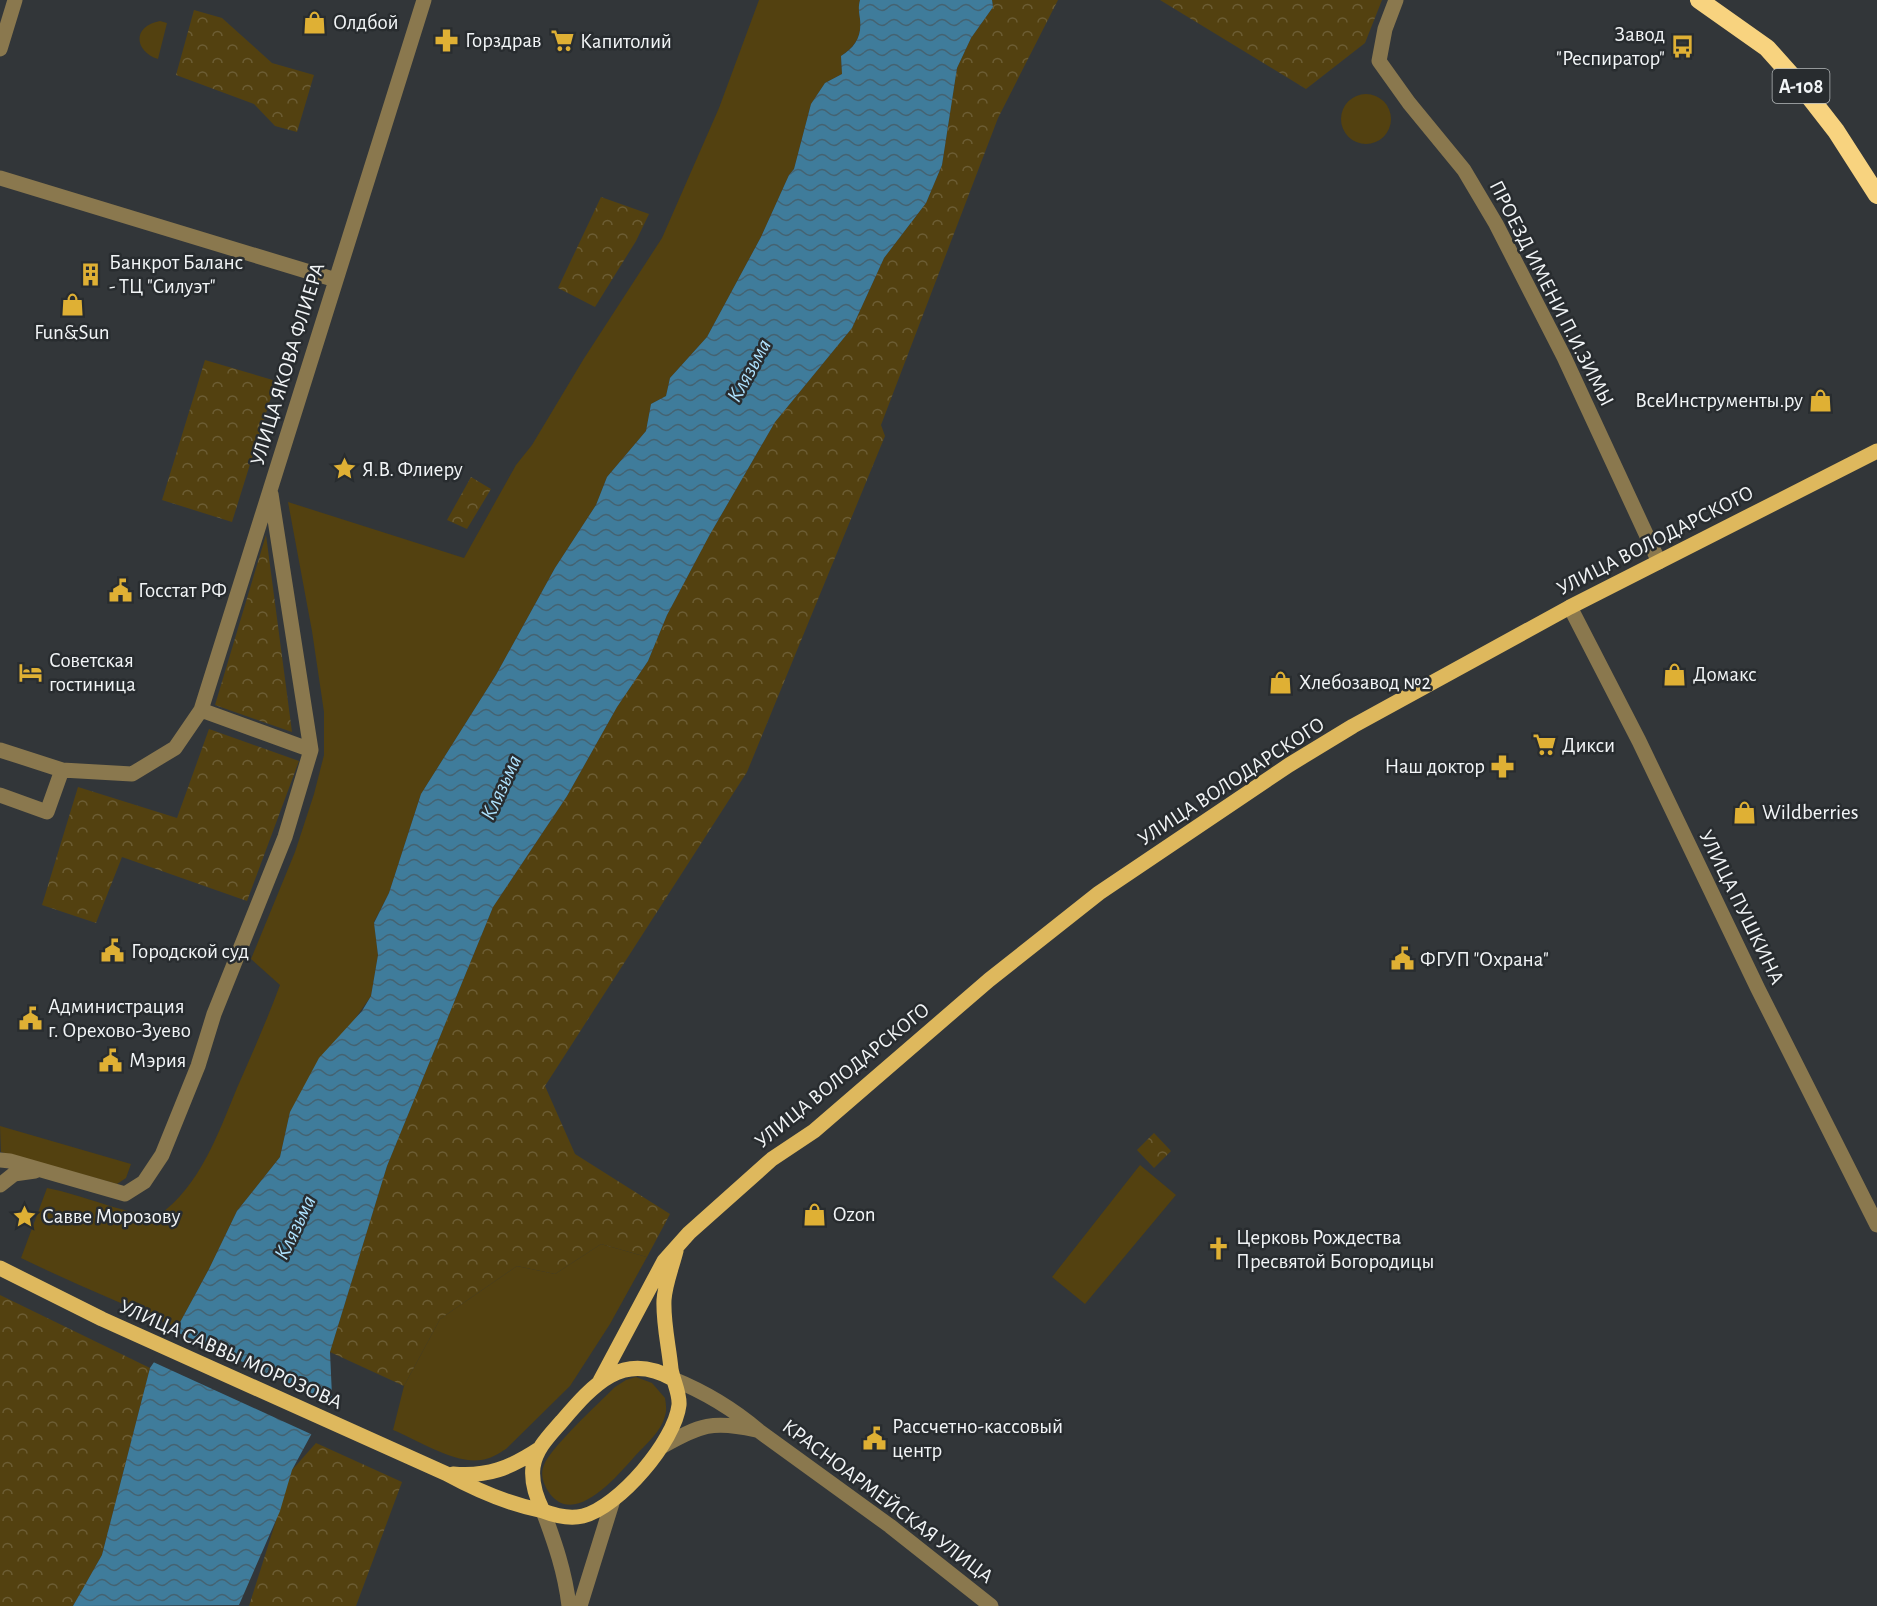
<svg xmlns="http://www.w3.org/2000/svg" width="1877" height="1606" font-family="'Alegreya Sans',sans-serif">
  <defs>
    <pattern id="forest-crowns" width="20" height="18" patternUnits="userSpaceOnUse" patternTransform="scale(1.5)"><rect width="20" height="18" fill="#534110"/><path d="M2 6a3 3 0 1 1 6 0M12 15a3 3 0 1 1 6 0" fill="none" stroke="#6c5d34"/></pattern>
    <pattern id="water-waves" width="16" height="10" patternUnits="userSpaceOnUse" patternTransform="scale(1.5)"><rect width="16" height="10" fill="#3f7c9b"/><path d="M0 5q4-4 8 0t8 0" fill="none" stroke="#446372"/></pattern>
  </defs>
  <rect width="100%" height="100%" fill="#323639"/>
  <path fill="#534110" d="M 759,0 L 860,0 C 858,7 859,12 860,19 C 862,37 855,46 841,56 L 842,74 L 825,83 L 811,104 L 794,169 L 789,175 L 761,237 L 707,337 L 670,378 L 666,396 L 651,404 L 646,431 L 607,477 L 596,505 L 555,568 L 496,675 L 421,794 L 389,893 L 374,922 L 378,955 L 371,996 L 290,1112 L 280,1157 L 237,1211 L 209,1269 L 177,1328 C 125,1304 72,1283 21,1258 L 47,1188 C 84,1195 120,1213 158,1216 C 200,1186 218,1134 237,1088 C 252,1054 267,1020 280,985 L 251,959 L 295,852 L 314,794 L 324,755 L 324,712 L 312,631 L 288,502 L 464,558 L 516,465 L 532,445 L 583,360 L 662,238 L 719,108 Z
    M 160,21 L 167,23 L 158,59 C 134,51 132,26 160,21 Z
    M1341 119a25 25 0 1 1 50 0a25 25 0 1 1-50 0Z
    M 0,1126 L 131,1164 L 126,1178 L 117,1184 L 1,1152 Z
    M 1140,1165 L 1176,1195 L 1085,1304 L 1052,1277 Z
    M 601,1244 L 647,1257 L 610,1324 L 570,1386 L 506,1449 C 498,1454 490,1459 481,1460 C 454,1464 418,1440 393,1430 L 404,1386 L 440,1319 L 517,1266 L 555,1274 Z
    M 636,1377 L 652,1383 L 665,1398 C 666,1404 667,1410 665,1416 C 661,1432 646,1444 635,1456 C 618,1475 573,1530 548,1491 C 543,1483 540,1474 544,1465 C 551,1447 599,1403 615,1387 L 626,1380 Z"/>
  <path fill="url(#forest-crowns)" d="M 992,0 L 1058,0 L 998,118 L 881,425 L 885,436 L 747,772 L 545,1086 L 575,1154 L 670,1214 L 647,1257 L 601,1244 L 555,1274 L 517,1266 L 440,1319 L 404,1386 L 330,1352 L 387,1166 L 493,907 L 567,796 L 617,707 L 648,661 L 667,615 L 709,536 L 775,422 L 852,328 L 884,258 L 926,203 L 942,165 L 957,68 L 971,38 L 993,7 Z
    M 1160,0 L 1382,0 L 1365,43 L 1306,89 Z
    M 194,10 L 222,18 L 272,63 L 314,75 L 297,132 L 275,126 L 254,104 L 176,75 Z
    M 601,197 L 649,214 L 636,241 L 595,307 L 558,288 Z
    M 205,360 L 276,381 L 232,522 L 162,500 Z
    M 471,477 L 491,489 L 467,529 L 447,520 Z
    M 266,535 L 292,732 L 215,705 Z
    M 209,729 L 299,761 L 247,901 L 122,857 L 96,923 L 42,905 L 78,787 L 177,818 Z
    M 1154,1133 L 1171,1151 L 1154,1168 L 1137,1150 Z
    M 0,1295 L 150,1368 L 102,1555 L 73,1606 L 0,1606 Z
    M 316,1443 L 402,1482 L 356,1606 L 249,1606 L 292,1470 Z"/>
  <path fill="url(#water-waves)" d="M 860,0 L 992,0 L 993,7 L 971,38 L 957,68 L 942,165 L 926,203 L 884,258 L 852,328 L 775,422 L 709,536 L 667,615 L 648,661 L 617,707 L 567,796 L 493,907 L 387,1166 L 330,1352 L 332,1396 L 292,1470 L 280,1511 L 239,1605 L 73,1606 L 102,1555 L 150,1368 L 177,1328 L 209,1269 L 237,1211 L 280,1157 L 290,1112 L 319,1058 L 362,1011 L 371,996 L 378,955 L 374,923 L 389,893 L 421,794 L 496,675 L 555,568 L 596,505 L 607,477 L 646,431 L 651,404 L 666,396 L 670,378 L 707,337 L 761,237 L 789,175 L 794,169 L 811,104 L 825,83 L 842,74 L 841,56 C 855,47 862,37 860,19 C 859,12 858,7 860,0 Z"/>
  <path fill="#323639" d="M 172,1330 L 331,1402 L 313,1435 L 151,1361 Z"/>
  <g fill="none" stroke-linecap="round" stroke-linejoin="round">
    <path stroke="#8a784e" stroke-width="15" d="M 1396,0 L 1385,29 L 1379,61 L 1409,103 L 1464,170 L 1496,224 L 1564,357 L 1659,562
      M 0,49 L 15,0
      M 0,178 L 336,280
      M 1570,607 L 1639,741 L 1758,989 L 1877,1225
      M 201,710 L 311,750
      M 0,750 L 62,770 L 132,774 L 175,748 L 201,710 L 424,0
      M 0,795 L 47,812 L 62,770
      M 0,1160 L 10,1161 L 125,1194 L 144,1182 L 162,1155 L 198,1066 L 214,1014 L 285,837 L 311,750 L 271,494
      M 0,1185 L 14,1174 L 35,1171
      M 673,1379 C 705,1392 732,1408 759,1431 L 890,1526 L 991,1606
      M 663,1446 C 700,1425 713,1420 756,1430
      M 543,1511 C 555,1543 565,1572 569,1606
      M 580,1606 L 613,1500"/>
    <path stroke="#deb85d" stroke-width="15" d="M 0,1268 L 102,1319 L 447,1474 C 478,1491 508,1504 543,1511
      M 673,1379 C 623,1350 593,1385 562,1421 C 550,1435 536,1448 533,1467 C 531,1483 536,1497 543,1511 C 556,1516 570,1519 583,1516 C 619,1507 675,1441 679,1405 C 680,1393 673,1381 671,1369 C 669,1347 663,1323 664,1300 C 665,1284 672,1267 676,1251
      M 600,1381 L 664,1261 L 689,1233 L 772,1159 L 814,1131 L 989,980 L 1099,893 L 1289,765 L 1353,726 L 1570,607 L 1877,451
      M 453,1474 C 488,1477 510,1468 539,1449"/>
    <path stroke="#f8d37f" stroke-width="18" d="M 1699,0 L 1767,48 L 1801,86 L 1836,131 L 1877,195"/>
  </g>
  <defs>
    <symbol id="shop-bare" viewBox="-9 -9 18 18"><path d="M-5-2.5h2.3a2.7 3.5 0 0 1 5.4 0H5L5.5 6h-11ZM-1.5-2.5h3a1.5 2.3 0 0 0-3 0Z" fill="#dfb034" stroke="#282c2f" stroke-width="2.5" paint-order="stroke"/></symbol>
    <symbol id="pharmacy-bare" viewBox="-9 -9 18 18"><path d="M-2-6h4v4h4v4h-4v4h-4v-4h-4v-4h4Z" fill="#dfb034" stroke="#282c2f" stroke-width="2.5" paint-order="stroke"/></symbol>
    <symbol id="supermarket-bare" viewBox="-9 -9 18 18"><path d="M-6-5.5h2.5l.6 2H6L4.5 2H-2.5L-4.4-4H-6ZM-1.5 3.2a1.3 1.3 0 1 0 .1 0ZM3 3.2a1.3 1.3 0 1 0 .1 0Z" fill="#dfb034" stroke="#282c2f" stroke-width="2.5" paint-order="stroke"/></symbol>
    <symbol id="bus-bare" viewBox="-9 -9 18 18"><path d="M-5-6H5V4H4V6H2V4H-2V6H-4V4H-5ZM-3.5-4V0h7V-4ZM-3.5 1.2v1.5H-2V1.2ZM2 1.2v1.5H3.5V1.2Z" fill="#dfb034" stroke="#282c2f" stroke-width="2.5" paint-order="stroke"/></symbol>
    <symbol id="building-bare" viewBox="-9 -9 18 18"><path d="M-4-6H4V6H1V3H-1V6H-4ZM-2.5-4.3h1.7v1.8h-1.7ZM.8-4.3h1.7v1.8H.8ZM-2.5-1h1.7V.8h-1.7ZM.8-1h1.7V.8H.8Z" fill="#dfb034" stroke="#282c2f" stroke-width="2.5" paint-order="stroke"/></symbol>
    <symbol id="sight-bare" viewBox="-9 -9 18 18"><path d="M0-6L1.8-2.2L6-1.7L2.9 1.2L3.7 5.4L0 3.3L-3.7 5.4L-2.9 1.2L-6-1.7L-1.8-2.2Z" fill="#dfb034" stroke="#282c2f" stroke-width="2.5" paint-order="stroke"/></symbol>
    <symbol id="civic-bare" viewBox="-9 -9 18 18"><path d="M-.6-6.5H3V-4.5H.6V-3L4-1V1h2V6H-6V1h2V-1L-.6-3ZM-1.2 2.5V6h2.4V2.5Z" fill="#dfb034" stroke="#282c2f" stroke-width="2.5" paint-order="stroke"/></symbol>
    <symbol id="hotel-bare" viewBox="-9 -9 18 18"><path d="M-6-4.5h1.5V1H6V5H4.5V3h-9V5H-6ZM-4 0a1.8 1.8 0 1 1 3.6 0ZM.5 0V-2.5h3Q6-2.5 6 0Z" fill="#dfb034" stroke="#282c2f" stroke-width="2.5" paint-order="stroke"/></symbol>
    <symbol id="church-bare" viewBox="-9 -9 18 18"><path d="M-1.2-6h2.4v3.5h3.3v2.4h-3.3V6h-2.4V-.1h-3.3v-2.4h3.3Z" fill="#dfb034" stroke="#282c2f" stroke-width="2.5" paint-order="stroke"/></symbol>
  </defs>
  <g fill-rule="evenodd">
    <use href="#shop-bare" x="298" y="6" width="33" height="33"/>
    <use href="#pharmacy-bare" x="430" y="24" width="33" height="33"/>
    <use href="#supermarket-bare" x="546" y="24" width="33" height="33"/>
    <use href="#bus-bare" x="1666" y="30" width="33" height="33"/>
    <use href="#building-bare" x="74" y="258" width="33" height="33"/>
    <use href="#shop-bare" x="56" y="288" width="33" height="33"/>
    <use href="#shop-bare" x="1804" y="384" width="33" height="33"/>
    <use href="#sight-bare" x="328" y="452" width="33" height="33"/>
    <use href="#civic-bare" x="104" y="574" width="33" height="33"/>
    <use href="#hotel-bare" x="14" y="656" width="33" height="33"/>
    <use href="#shop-bare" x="1658" y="658" width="33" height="33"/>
    <use href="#shop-bare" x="1264" y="666" width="33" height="33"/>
    <use href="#supermarket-bare" x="1528" y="728" width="33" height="33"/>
    <use href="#pharmacy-bare" x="1486" y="750" width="33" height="33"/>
    <use href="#shop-bare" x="1728" y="796" width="33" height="33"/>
    <use href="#civic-bare" x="96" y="934" width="33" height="33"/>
    <use href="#civic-bare" x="1386" y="942" width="33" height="33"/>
    <use href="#civic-bare" x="14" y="1002" width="33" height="33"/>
    <use href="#civic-bare" x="94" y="1044" width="33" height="33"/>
    <use href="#shop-bare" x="798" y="1198" width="33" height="33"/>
    <use href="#sight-bare" x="8" y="1200" width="33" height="33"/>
    <use href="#church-bare" x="1202" y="1232" width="33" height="33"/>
    <use href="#civic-bare" x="858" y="1422" width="33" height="33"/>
  </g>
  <g text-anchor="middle" stroke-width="5" stroke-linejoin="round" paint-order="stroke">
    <rect fill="#282c2f" stroke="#b5b9bb" stroke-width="1.5" x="1772.5" y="69" width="57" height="34" rx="4.5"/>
    <g font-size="20" font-weight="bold" fill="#f2f5f7">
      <text x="1801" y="93">А-108</text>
    </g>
    <g font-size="21" fill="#f2f5f7" stroke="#282c2f" text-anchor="start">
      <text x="333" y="29">Олдбой</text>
      <text x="1665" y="41" text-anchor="end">Завод<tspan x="1665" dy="24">"Респиратор"</tspan></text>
      <text x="465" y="47">Горздрав</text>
      <text x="580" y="48">Капитолий</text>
      <text x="109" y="269">Банкрот Баланс<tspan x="109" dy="24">- ТЦ "Силуэт"</tspan></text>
      <text x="72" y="339" text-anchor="middle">Fun&amp;Sun</text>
      <text x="1803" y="407" text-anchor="end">ВсеИнструменты.ру</text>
      <text x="362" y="476">Я.В. Флиеру</text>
      <text x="138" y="597">Госстат РФ</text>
      <text x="49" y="667">Советская<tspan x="49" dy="24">гостиница</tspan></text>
      <text x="1693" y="681">Домакс</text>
      <text x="1299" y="689">Хлебозавод №2</text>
      <text x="1562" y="752">Дикси</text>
      <text x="1485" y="773" text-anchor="end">Наш доктор</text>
      <text x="1762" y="819">Wildberries</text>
      <text x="131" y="958">Городской суд</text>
      <text x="1420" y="966">ФГУП "Охрана"</text>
      <text x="48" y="1013">Администрация<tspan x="48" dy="24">г. Орехово-Зуево</tspan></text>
      <text x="129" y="1067">Мэрия</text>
      <text x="833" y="1221">Ozon</text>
      <text x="42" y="1223">Савве Морозову</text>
      <text x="1236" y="1244">Церковь Рождества<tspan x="1236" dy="24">Пресвятой Богородицы</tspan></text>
      <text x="892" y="1433">Рассчетно-кассовый<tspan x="892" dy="24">центр</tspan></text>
    </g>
    <g font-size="21" fill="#f2f5f7" stroke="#282c2f">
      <text transform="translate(1552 293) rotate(63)" y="7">ПРОЕЗД ИМЕНИ П.И.ЗИМЫ</text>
      <text transform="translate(287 364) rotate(-73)" y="7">УЛИЦА ЯКОВА ФЛИЕРА</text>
      <text transform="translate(1655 540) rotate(-27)" y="7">УЛИЦА ВОЛОДАРСКОГО</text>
      <text transform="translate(1231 781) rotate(-33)" y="7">УЛИЦА ВОЛОДАРСКОГО</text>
      <text transform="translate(1742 907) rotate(64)" y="7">УЛИЦА ПУШКИНА</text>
      <text transform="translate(842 1075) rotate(-39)" y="7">УЛИЦА ВОЛОДАРСКОГО</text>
      <text transform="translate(231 1354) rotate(24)" y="7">УЛИЦА САВВЫ МОРОЗОВА</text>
      <text transform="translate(888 1501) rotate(37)" y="7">КРАСНОАРМЕЙСКАЯ УЛИЦА</text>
    </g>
    <g font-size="22" font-style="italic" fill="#afe3ff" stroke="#282c2f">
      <text transform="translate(748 370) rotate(-61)" y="8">Клязьма</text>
      <text transform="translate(500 787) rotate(-65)" y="8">Клязьма</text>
      <text transform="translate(294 1227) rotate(-64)" y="8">Клязьма</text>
    </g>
  </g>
</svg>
